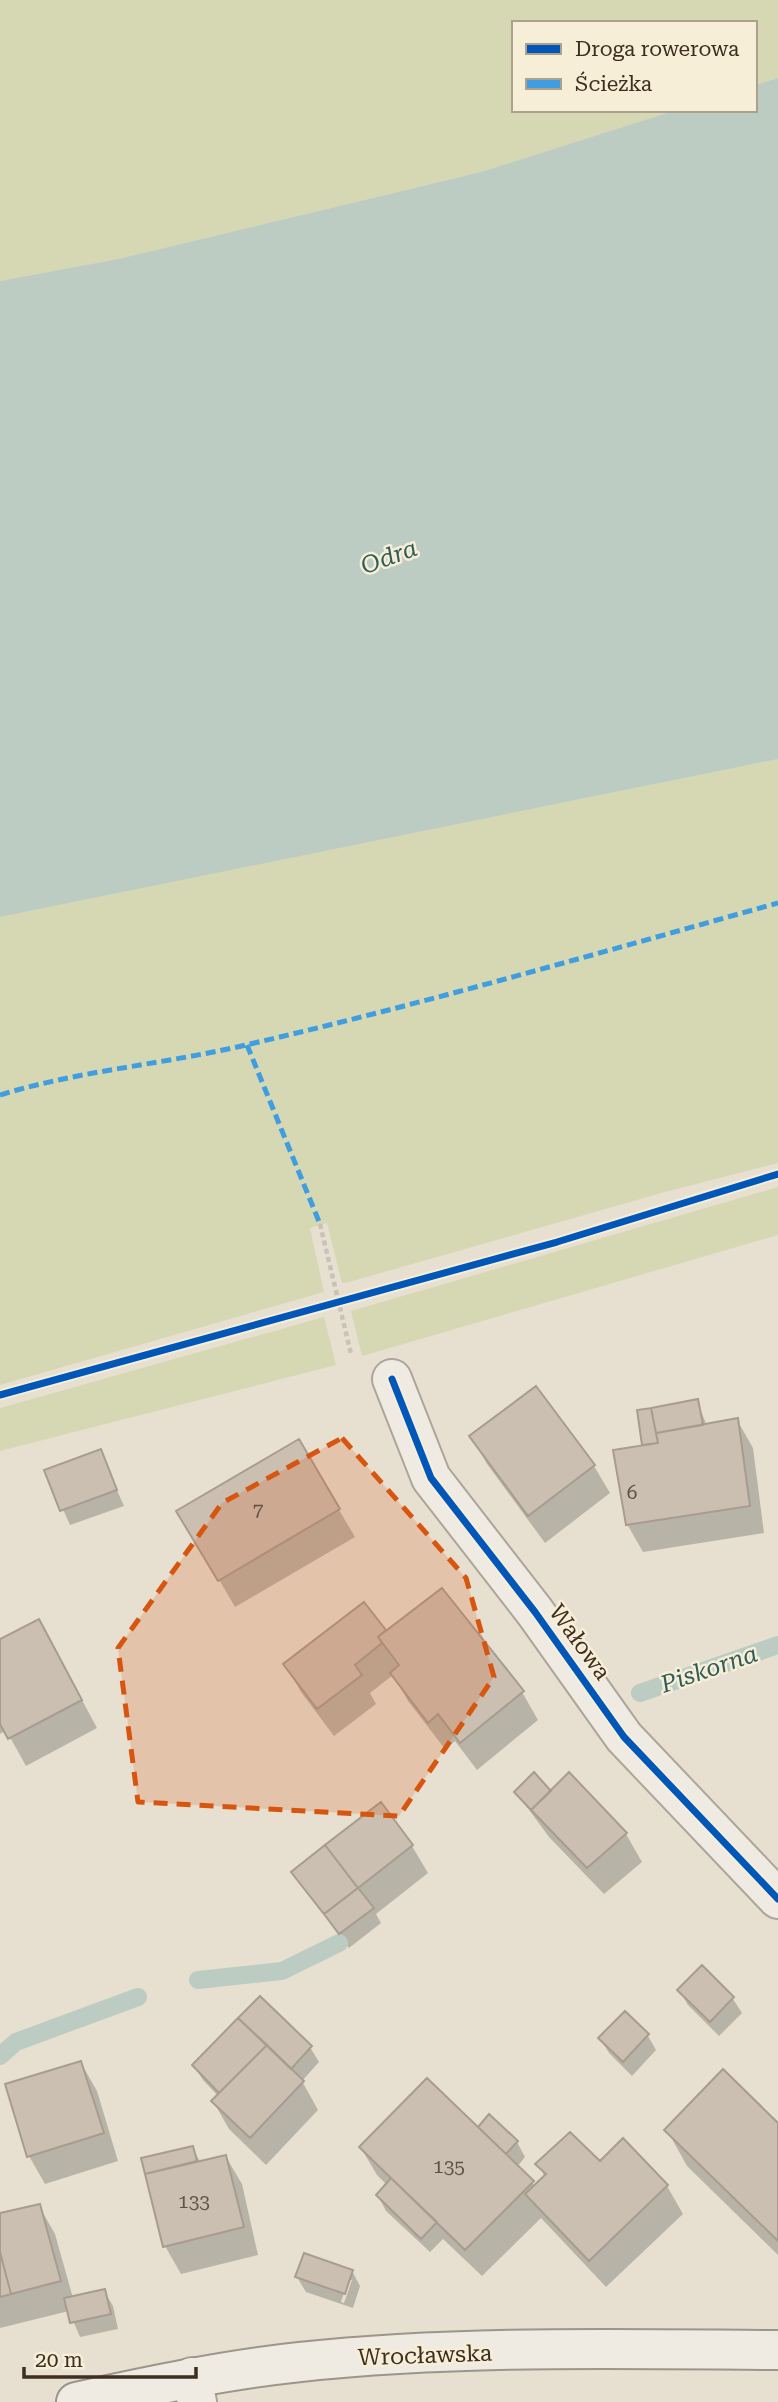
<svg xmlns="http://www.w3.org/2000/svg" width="778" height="2402" font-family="'Roboto Serif',serif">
  <rect width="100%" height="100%" fill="#e7e0d1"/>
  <path fill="#d6d7b3" d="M 0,0 L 778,0 L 778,78 L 755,85 L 755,23 L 514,23 L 514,110 L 676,110 L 481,172 L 118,259 L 0,281 Z
    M 778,759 L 778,1163 L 665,1192 L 349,1282 L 342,1283 L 327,1223 L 310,1228 L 324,1292 L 0,1385 L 0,917 Z
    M 778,1187 L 778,1235 L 362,1356 L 351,1311 Z
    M 324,1317 L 336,1365 L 0,1451 L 0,1408 Z"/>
  <path fill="#bcccc2" d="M 778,78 L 778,759 L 0,917 L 0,281 L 118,259 L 481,172 L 676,110 L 755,110 L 755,85 Z"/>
  <path fill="#0003" fill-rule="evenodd" d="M 697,1401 L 707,1426 L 737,1420 L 753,1448 L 764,1533 L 643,1552 L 627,1524 L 644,1444 Z
    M 471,1436 L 594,1466 L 610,1493 L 545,1543 L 487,1464 Z
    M 299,1442 L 355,1537 L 235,1607 L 179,1511 Z
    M 100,1452 L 124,1506 L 70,1525 L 46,1471 Z
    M 363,1605 L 385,1633 L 522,1692 L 538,1720 L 477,1770 L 455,1741 L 445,1749 L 408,1701 L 393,1675 L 370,1693 L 376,1704 L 334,1736 L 301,1692 L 285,1664 Z
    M 0,1641 L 54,1648 L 97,1728 L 26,1766 L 6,1730 L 0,1734 Z
    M 516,1792 L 550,1793 L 626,1834 L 642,1862 L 604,1894 L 549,1837 Z
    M 412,1846 L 428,1873 L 376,1914 L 381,1923 L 349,1948 L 294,1872 Z
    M 702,1967 L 733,1999 L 742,2013 L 719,2036 L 688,2005 L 679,1990 Z
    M 260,1998 L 310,2047 L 319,2062 L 302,2081 L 318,2110 L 266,2165 L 229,2129 L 213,2101 L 218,2096 L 203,2080 L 194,2066 Z
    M 625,2013 L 648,2036 L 656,2050 L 632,2076 L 609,2053 L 600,2038 Z
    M 81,2063 L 97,2091 L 118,2161 L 45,2184 L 29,2156 Z
    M 778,2126 L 778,2255 L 687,2166 L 667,2130 Z
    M 480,2127 L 517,2142 L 525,2157 L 517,2167 L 535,2186 L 545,2177 L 538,2164 L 599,2164 L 623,2141 L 667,2186 L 683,2214 L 606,2287 L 541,2218 L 482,2276 L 443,2239 L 430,2252 L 386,2211 L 378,2196 L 387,2185 L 377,2175 L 361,2148 L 484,2134 Z
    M 192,2148 L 201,2163 L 226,2157 L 242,2184 L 258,2255 L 181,2274 L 165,2246 L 144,2160 Z
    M 39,2206 L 55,2234 L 73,2298 L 104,2291 L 113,2306 L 118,2329 L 80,2337 L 69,2311 L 0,2328 L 0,2216 Z
    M 352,2271 L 360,2286 L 353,2308 L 306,2292 L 297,2277 ZM 348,2280 L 352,2280 L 344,2303 L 341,2302 Z"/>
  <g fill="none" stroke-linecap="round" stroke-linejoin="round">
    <path stroke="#bcccc2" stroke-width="18" d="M 640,1693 L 778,1645
      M 198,1980 L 282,1971 L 339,1943
      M 0,2056 L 16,2042 L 138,1997"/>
  </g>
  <path fill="#cbbfb2" stroke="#a89c90" stroke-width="2" d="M 536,1386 L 595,1465 L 528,1516 L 469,1436 Z
    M 698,1399 L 703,1425 L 656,1433 L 651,1408 Z
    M 651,1408 L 658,1443 L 642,1445 L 637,1410 Z
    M 738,1418 L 750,1506 L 626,1525 L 613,1450 L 658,1443 L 656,1433 Z
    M 299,1439 L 340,1509 L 218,1581 L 176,1511 Z
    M 101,1449 L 117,1490 L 60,1511 L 44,1470 Z
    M 442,1588 L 524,1691 L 460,1743 L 438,1714 L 428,1723 L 390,1673 L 399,1665 L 378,1637 Z
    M 364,1602 L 386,1630 L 378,1637 L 382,1643 L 355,1665 L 362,1675 L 317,1709 L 283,1664 Z
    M 39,1619 L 82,1700 L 8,1739 L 0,1724 L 0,1639 Z
    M 534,1772 L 551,1791 L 531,1810 L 514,1792 Z
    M 569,1772 L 627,1833 L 587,1868 L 531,1810 Z
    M 381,1802 L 413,1845 L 358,1888 L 325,1845 Z
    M 325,1845 L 358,1888 L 324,1914 L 291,1872 Z
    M 358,1888 L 374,1908 L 339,1934 L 324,1914 Z
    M 702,1965 L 734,1997 L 710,2022 L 677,1990 Z
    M 260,1996 L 312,2046 L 291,2069 L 238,2018 Z
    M 625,2011 L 649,2034 L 623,2062 L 598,2038 Z
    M 238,2018 L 267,2045 L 219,2093 L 192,2065 Z
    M 267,2045 L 304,2081 L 250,2138 L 211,2101 Z
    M 81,2061 L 104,2133 L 27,2157 L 5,2084 Z
    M 723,2069 L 778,2123 L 778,2241 L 664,2130 Z
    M 427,2078 L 534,2181 L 465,2250 L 359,2147 Z
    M 489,2114 L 518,2141 L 506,2154 L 478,2127 Z
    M 570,2132 L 600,2161 L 623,2138 L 668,2185 L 589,2261 L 525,2194 L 546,2174 L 535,2164 Z
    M 193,2146 L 197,2161 L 145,2174 L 141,2158 Z
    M 226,2155 L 244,2227 L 163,2247 L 145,2174 Z
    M 391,2178 L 437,2222 L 421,2239 L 376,2195 Z
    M 40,2204 L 61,2281 L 11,2294 L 0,2252 L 0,2213 Z
    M 0,2252 L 11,2294 L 0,2297 Z
    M 304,2253 L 353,2270 L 345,2294 L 295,2277 Z
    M 105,2289 L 111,2314 L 70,2323 L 64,2298 Z"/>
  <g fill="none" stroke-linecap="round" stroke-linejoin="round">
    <defs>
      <path id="minor" d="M 392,1379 L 431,1478 L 535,1612 L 624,1737 L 778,1899"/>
      <path id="tertiary" d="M 192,2377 L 197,2402"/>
      <path id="secondary" d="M 76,2402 C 150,2386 224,2370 300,2362 C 458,2345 620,2349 778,2350"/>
    </defs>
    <use href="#minor" stroke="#ada599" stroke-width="42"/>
    <use href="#tertiary" stroke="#ada599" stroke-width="42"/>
    <use href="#secondary" stroke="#9c958a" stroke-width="42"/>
    <path stroke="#c8c2b9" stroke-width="4.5" stroke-dasharray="5 3.5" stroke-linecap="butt" d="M 320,1224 L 351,1354"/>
    <use href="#minor" stroke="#efebe3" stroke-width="38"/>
    <use href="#tertiary" stroke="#efebe3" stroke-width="38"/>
    <use href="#secondary" stroke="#efebe3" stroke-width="38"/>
    <path stroke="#3f9de0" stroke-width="5" stroke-dasharray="10 5" stroke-linecap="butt" d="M 247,1045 L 320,1224
      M 0,1095 C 81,1070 167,1064 250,1044 C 427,1003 602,952 778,903"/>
    <defs>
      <path id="cycleway" d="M 392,1379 L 431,1478 L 535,1612 L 624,1737 L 778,1899
        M 0,1395 L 557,1242 L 778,1174"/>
    </defs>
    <use href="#cycleway" stroke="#f7eed8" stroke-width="11"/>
    <use href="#cycleway" stroke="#0057b8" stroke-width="7"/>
  </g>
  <path fill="#d7550e" fill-opacity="0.2" stroke="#d7550e" stroke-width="5" stroke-dasharray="14 9" stroke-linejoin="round" d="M 342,1438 L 466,1578 L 494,1677 L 399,1816 L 138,1802 L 118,1648 L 222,1503 Z"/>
  <g text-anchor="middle" stroke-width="5" stroke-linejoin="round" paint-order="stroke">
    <g font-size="19" fill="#605244">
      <text x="632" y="1499">6</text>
      <text x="258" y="1517">7</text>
      <text x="449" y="2173">135</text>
      <text x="194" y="2208">133</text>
    </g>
    <g font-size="23" fill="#3d2e20" stroke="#f7eed8">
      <text transform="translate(580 1642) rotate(54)" y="8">Wałowa</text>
      <text transform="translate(425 2355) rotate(-2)" y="8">Wrocławska</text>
    </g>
    <g font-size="24" font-style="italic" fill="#2f5d5a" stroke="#f7eed8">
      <text transform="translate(389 557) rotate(-20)" y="8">Odra</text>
      <text transform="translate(709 1669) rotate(-19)" y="8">Piskorna</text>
    </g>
  </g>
  <rect x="512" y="21" width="245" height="91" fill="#f7eed8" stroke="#ada18e" stroke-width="2"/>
  <rect x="526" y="44" width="35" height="10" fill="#0057b8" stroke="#ada18e" stroke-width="2"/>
  <text x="575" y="56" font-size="21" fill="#3d2e20">Droga rowerowa</text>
  <rect x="526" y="79" width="35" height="10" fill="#3f9de0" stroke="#ada18e" stroke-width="2"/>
  <text x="575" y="91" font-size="21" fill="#3d2e20">Ścieżka</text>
  <path d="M24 2367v10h172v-10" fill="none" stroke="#3d2e20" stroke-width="3.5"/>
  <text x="35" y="2367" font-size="21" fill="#3d2e20" stroke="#f7eed8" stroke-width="5" paint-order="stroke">20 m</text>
</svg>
